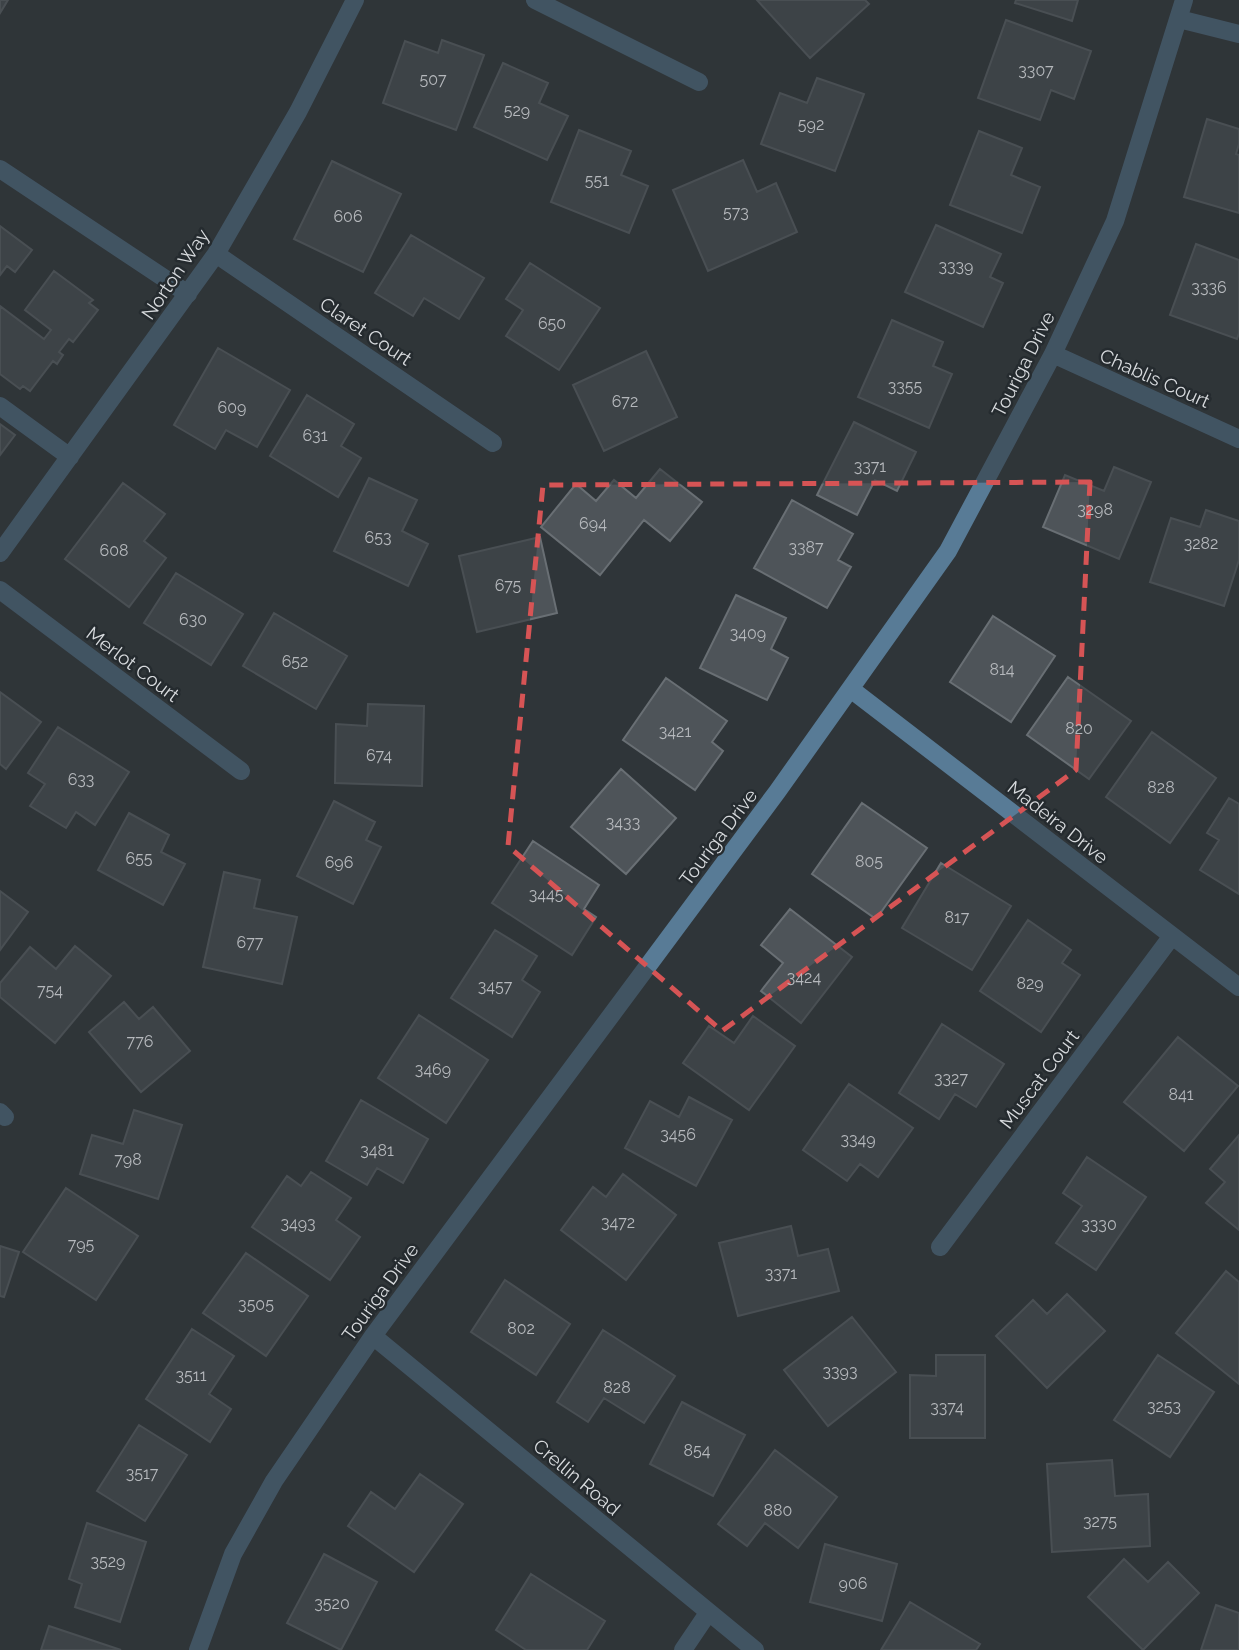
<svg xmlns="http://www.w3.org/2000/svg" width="1239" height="1650" font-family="Raleway,sans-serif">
  <rect width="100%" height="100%" fill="#2f3539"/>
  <path fill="#4e5459" stroke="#696f74" stroke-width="2" d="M 0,0 L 8,0 L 0,13 Z
    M 757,0 L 865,0 L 869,4 L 810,58 Z
    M 1016,0 L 1078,0 L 1072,21 L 1015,3 Z
    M 1006,20 L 1091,51 L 1074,99 L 1051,90 L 1040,120 L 978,98 Z
    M 442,40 L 484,55 L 456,130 L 383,103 L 405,41 L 438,53 Z
    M 503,63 L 548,83 L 539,103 L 568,116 L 547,160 L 474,127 Z
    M 817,78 L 864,94 L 835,171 L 761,144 L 780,93 L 807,103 Z
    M 1207,119 L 1239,129 L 1239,144 L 1236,154 L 1239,155 L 1239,213 L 1184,197 Z
    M 579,130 L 631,151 L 621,175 L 648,186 L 629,233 L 551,202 Z
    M 979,131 L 1022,148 L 1011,175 L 1040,187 L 1022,233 L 950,205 Z
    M 743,160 L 757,192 L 776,183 L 797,232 L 708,271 L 673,190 Z
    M 332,161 L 401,194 L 363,272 L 294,239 Z
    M 936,225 L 1001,254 L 990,277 L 1003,283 L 983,327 L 905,292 Z
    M 0,226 L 32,250 L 15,272 L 7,266 L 0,275 Z
    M 411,235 L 484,278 L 459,319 L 424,298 L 413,316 L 375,293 Z
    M 1196,244 L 1239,260 L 1239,333 L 1237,339 L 1170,315 Z
    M 530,263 L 600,308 L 559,370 L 506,336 L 523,310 L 506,299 Z
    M 54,271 L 93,300 L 89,303 L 98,310 L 73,342 L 69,339 L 59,352 L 63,355 L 57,364 L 53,361 L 30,391 L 23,386 L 20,389 L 0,374 L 0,306 L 44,339 L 51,330 L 25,310 Z
    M 892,320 L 943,342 L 933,366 L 952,374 L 929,428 L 858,397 Z
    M 218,348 L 290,390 L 257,447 L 226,430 L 215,449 L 174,425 Z
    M 646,351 L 677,417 L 604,451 L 573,385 Z
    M 307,395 L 354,424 L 341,446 L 361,458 L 338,497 L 270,456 Z
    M 854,422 L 916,452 L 897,491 L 875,480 L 857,515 L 817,495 Z
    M 0,424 L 15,435 L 0,455 Z
    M 1114,467 L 1151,482 L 1119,559 L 1043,527 L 1065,475 L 1104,491 Z
    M 660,469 L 702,502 L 670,541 L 644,520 L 600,575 L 541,527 L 576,484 L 596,501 L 614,480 L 636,498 Z
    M 369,478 L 417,500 L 402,531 L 428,544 L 408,586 L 334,551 Z
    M 123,483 L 165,514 L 144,541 L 166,558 L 129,607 L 65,559 Z
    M 792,500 L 853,534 L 838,560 L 851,567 L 827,608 L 754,568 Z
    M 1206,510 L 1239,521 L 1239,560 L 1224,606 L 1150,582 L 1171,518 L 1200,527 Z
    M 540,537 L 557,613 L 477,632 L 459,556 Z
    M 176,573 L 243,614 L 211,665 L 144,623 Z
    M 736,595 L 786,618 L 771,649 L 788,658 L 767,700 L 700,668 Z
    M 274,613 L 347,656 L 316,709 L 243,666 Z
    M 993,616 L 1055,656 L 1011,722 L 950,682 Z
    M 1068,677 L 1131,721 L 1089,779 L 1027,735 Z
    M 666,678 L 727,721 L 712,742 L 723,751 L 695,790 L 623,740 Z
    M 0,692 L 41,722 L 6,769 L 0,764 Z
    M 368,704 L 424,706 L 422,786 L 335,783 L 336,724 L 367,726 Z
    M 58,727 L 129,772 L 95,825 L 76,812 L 66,828 L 30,806 L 45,784 L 28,773 Z
    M 1152,732 L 1216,778 L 1170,843 L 1106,797 Z
    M 621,769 L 676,818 L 626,874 L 571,827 Z
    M 1229,798 L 1239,804 L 1239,894 L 1200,870 L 1219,840 L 1207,833 Z
    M 334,801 L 375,822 L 366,840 L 381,847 L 353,904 L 297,876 Z
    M 862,803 L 927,848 L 876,919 L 812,874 Z
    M 129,813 L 169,835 L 161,852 L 185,864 L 163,905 L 98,870 Z
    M 533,841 L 599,885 L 584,909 L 596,917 L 572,955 L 492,903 Z
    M 941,863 L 1011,906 L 972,970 L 902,928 Z
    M 224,872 L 260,880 L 254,908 L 297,917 L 282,984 L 203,967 Z
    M 0,891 L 28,912 L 0,950 Z
    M 790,909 L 852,957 L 801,1023 L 761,991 L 783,963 L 761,945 Z
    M 1028,920 L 1071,950 L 1062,963 L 1080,975 L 1041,1032 L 980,991 Z
    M 495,930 L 537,956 L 522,980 L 540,992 L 512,1037 L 451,998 Z
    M 75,946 L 111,976 L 55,1043 L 0,997 L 0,983 L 30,947 L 56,969 Z
    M 124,1002 L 139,1019 L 153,1007 L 190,1051 L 141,1092 L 89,1032 Z
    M 419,1015 L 488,1060 L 446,1123 L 378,1078 Z
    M 753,1016 L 795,1046 L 749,1110 L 683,1063 L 709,1026 L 734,1043 Z
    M 942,1024 L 1004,1064 L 976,1107 L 955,1094 L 939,1119 L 899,1093 Z
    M 1178,1037 L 1238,1086 L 1184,1151 L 1124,1102 Z
    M 849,1084 L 913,1128 L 878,1177 L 860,1164 L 847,1181 L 803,1150 Z
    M 689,1097 L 732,1120 L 696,1186 L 625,1148 L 650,1101 L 679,1117 Z
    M 361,1100 L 428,1139 L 403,1183 L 377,1168 L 367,1185 L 326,1161 Z
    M 134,1110 L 182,1125 L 158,1199 L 80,1174 L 92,1135 L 123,1144 Z
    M 1239,1135 L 1239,1230 L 1206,1203 L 1225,1182 L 1210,1169 Z
    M 1087,1157 L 1146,1197 L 1096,1270 L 1056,1243 L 1082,1206 L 1063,1193 Z
    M 311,1172 L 351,1198 L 336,1220 L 360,1237 L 330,1280 L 252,1227 L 287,1176 L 301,1186 Z
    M 623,1174 L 676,1215 L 626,1280 L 561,1230 L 593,1187 L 606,1197 Z
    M 66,1188 L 138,1236 L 96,1300 L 23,1252 Z
    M 791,1226 L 798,1256 L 828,1249 L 839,1291 L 738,1316 L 719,1243 Z
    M 0,1246 L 19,1252 L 4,1297 L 0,1296 Z
    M 246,1253 L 308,1296 L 266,1356 L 203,1313 Z
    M 1226,1271 L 1239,1282 L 1239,1384 L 1176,1333 Z
    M 505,1280 L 570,1324 L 536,1375 L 471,1332 Z
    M 1067,1294 L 1105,1331 L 1047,1388 L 996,1336 L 1033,1300 L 1047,1314 Z
    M 852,1317 L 896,1372 L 828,1426 L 784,1370 Z
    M 192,1329 L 234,1356 L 209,1394 L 231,1409 L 210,1442 L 146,1399 Z
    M 603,1330 L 675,1376 L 644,1423 L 604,1398 L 588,1422 L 557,1402 Z
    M 936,1355 L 985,1355 L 985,1438 L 910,1438 L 910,1375 L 936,1376 Z
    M 1158,1355 L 1214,1392 L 1170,1457 L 1114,1420 Z
    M 682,1402 L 745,1435 L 713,1496 L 650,1464 Z
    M 139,1425 L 187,1455 L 145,1521 L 97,1491 Z
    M 775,1450 L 837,1497 L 798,1548 L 765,1523 L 747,1546 L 718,1524 Z
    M 1112,1460 L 1115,1496 L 1148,1494 L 1150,1546 L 1052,1552 L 1047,1464 Z
    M 420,1474 L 463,1504 L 414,1572 L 348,1526 L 371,1492 L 395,1509 Z
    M 87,1523 L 146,1542 L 120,1622 L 75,1607 L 82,1584 L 69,1579 Z
    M 825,1544 L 897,1564 L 882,1621 L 810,1602 Z
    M 324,1554 L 377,1582 L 341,1650 L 287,1623 Z
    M 1124,1559 L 1148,1582 L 1168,1562 L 1199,1593 L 1143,1650 L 1088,1597 Z
    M 531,1574 L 605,1621 L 587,1650 L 526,1650 L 496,1630 Z
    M 910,1602 L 980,1644 L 976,1650 L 881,1650 Z
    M 1216,1605 L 1239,1613 L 1239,1650 L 1201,1650 Z
    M 49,1626 L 121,1650 L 41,1650 Z"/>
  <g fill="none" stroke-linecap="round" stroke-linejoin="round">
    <path stroke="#587b96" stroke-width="18" d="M 535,0 L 699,82
      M 1179,19 L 1239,34
      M 0,169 L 188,294
      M 216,254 L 493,443
      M 1053,354 L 1239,439
      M 0,406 L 70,457
      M 0,553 L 216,254 L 298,112 L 355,0
      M 0,590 L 241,771
      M 852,690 L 1239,987
      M 0,1112 L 5,1117
      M 940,1247 L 1172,936
      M 373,1336 L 755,1650
      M 198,1650 L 233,1554 L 274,1481 L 373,1336 L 777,792 L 948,551 L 1053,354 L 1115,221 L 1184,0
      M 683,1650 L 708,1613"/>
  </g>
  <path d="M0 0H1239V1650H0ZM 1090,482 L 1076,770 L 722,1031 L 508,846 L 543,485 Z" fill="#2f3539" fill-opacity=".55" fill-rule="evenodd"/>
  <path fill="none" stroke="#d65455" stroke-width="5" stroke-dasharray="14 9" stroke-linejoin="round" d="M 1090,482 L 1076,770 L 722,1031 L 508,846 L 543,485 Z"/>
  <g text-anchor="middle" stroke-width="5" stroke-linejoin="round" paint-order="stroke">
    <g font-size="16" fill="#b5b8bc">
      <text x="1036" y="76">3307</text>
      <text x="433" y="85">507</text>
      <text x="517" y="116">529</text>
      <text x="811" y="130">592</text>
      <text x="597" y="186">551</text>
      <text x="736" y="218">573</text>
      <text x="348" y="222">606</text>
      <text x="956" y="272">3339</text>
      <text x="1209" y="293">3336</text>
      <text x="552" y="329">650</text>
      <text x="905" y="392">3355</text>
      <text x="625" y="407">672</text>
      <text x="232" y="413">609</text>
      <text x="315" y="441">631</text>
      <text x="870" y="472">3371</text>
      <text x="1095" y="515">3298</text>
      <text x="593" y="529">694</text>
      <text x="378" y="543">653</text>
      <text x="1201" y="549">3282</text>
      <text x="806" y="553">3387</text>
      <text x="114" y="556">608</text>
      <text x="508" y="591">675</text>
      <text x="193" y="625">630</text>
      <text x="748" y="639">3409</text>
      <text x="295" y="667">652</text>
      <text x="1002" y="675">814</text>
      <text x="1079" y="734">820</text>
      <text x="675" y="737">3421</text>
      <text x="379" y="761">674</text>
      <text x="81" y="785">633</text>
      <text x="1161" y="793">828</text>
      <text x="623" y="828">3433</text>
      <text x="139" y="864">655</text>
      <text x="869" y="867">805</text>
      <text x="339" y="868">696</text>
      <text x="546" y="900">3445</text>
      <text x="957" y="923">817</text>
      <text x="250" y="948">677</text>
      <text x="804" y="983">3424</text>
      <text x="1030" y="989">829</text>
      <text x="495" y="992">3457</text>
      <text x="50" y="996">754</text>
      <text x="140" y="1047">776</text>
      <text x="433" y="1075">3469</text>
      <text x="951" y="1084">3327</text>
      <text x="1181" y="1100">841</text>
      <text x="678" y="1140">3456</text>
      <text x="858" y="1145">3349</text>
      <text x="377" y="1156">3481</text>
      <text x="128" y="1165">798</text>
      <text x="618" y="1228">3472</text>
      <text x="298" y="1229">3493</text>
      <text x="1099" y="1230">3330</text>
      <text x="81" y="1250">795</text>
      <text x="781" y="1279">3371</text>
      <text x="256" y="1310">3505</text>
      <text x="521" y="1334">802</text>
      <text x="840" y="1377">3393</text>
      <text x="191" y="1381">3511</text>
      <text x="617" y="1393">828</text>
      <text x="1164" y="1412">3253</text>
      <text x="947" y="1413">3374</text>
      <text x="697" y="1456">854</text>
      <text x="142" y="1479">3517</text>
      <text x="778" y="1516">880</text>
      <text x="1100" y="1527">3275</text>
      <text x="108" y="1567">3529</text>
      <text x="853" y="1589">906</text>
      <text x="332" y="1609">3520</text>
    </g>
    <g font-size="19" fill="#d7dadd" stroke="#252b2f">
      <text transform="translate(175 274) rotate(-56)" y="7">Norton Way</text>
      <text transform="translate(366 331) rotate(34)" y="7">Claret Court</text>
      <text transform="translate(1023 364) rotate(-63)" y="7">Touriga Drive</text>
      <text transform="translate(1155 378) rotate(24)" y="7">Chablis Court</text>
      <text transform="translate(133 664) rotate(37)" y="7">Merlot Court</text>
      <text transform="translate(1058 822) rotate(38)" y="7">Madeira Drive</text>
      <text transform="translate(718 837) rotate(-53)" y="7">Touriga Drive</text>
      <text transform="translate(1039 1079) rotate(-53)" y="7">Muscat Court</text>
      <text transform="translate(380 1292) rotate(-54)" y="7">Touriga Drive</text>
      <text transform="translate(577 1477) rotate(40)" y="7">Crellin Road</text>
    </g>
  </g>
</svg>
